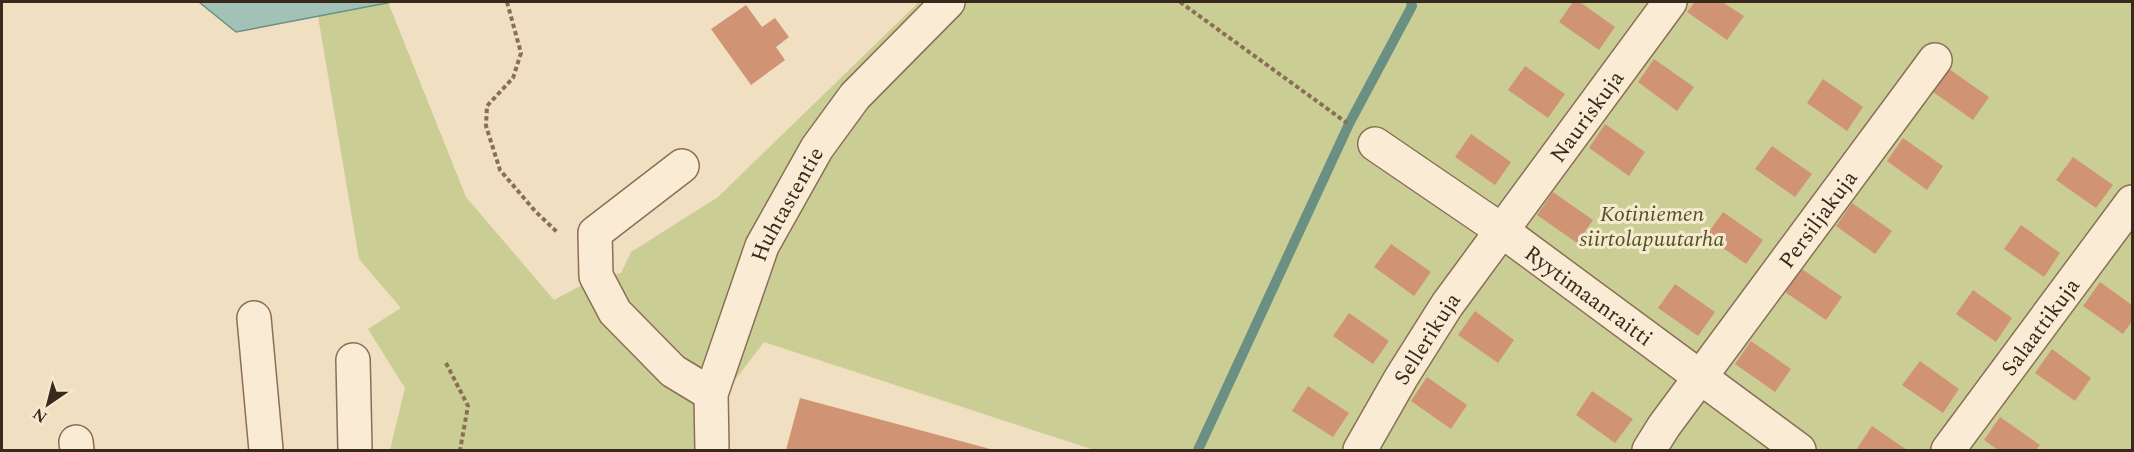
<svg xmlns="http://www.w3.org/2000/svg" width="2134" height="452" font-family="Spectral,serif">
  <rect width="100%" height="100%" fill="#f0dfc0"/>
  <path fill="#cbce94" d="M 388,2 L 466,197 L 554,300 L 578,287 L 621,273 L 631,252 L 718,197 L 919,2 L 2132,2 L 2132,450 L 1094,450 L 764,342 L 722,397 L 725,450 L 390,450 L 405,388 L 368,329 L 401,308 L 359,259 L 318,16 Z"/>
  <path fill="#a3c2b7" stroke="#6a9084" stroke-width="1.5" d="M 199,2 L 392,2 L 236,32 Z"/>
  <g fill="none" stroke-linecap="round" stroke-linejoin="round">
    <path stroke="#6a9084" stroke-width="10" d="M 1198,450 L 1349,124 L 1412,6 L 1411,2"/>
  </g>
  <path fill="#d09474" d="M 1573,2 L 1580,2 L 1615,27 L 1599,50 L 1559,22 Z
    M 1695,2 L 1722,2 L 1744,16 L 1727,40 L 1687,12 Z
    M 746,5 L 762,27 L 775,18 L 789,37 L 776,47 L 785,60 L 751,85 L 711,29 Z
    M 1654,59 L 1694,87 L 1677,111 L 1638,82 Z
    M 1525,66 L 1565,94 L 1548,118 L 1508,90 Z
    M 1949,69 L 1989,97 L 1973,120 L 1933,92 Z
    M 1823,79 L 1863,107 L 1847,131 L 1807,103 Z
    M 1605,124 L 1645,152 L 1629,176 L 1589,148 Z
    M 1471,134 L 1511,162 L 1495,185 L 1455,157 Z
    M 1903,138 L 1943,166 L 1927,190 L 1887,161 Z
    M 1772,146 L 1812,174 L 1795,197 L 1755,169 Z
    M 2073,157 L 2113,185 L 2096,208 L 2056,180 Z
    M 1553,192 L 1593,220 L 1577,243 L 1537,215 Z
    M 1852,203 L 1892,231 L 1875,254 L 1836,226 Z
    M 1723,212 L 1763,240 L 1746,264 L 1706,236 Z
    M 2021,225 L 2060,253 L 2044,277 L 2004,249 Z
    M 1391,244 L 1431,272 L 1414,296 L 1374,267 Z
    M 1802,269 L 1842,297 L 1826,320 L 1785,292 Z
    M 2100,282 L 2132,305 L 2132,321 L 2123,334 L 2083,306 Z
    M 1675,284 L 1715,312 L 1698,336 L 1658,308 Z
    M 1973,290 L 2012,318 L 1996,342 L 1956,314 Z
    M 1475,311 L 1514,340 L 1498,363 L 1458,335 Z
    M 1349,313 L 1389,341 L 1373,364 L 1333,336 Z
    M 1751,341 L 1791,369 L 1775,392 L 1735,364 Z
    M 2052,349 L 2091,378 L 2075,401 L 2035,373 Z
    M 1920,361 L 1959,389 L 1943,413 L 1902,385 Z
    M 1427,377 L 1467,405 L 1451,429 L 1411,401 Z
    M 1308,386 L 1349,413 L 1333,437 L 1292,411 Z
    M 1592,391 L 1633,419 L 1615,443 L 1576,415 Z
    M 800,398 L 994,450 L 786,450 Z
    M 2000,417 L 2040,445 L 2036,450 L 1998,450 L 1984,440 Z
    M 1872,426 L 1907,450 L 1856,450 Z"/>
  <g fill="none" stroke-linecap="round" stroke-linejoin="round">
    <defs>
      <g id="minor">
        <path id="s1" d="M 1375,144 L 1501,230 L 1799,450"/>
        <path d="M 682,166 L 595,233 L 596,276 L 615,312 L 673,371 L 711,394"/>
        <path d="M 254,318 L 266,450"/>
        <path d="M 353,360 L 355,450"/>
        <path d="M 76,442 L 77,450"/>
        <path id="s2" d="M 712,450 L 711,394 L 762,246 L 817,148 L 855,96 L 948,2"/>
        <path id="s3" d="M 1360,450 L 1401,378 L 1447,305 L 1670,2"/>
        <path id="s4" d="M 1649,450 L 1664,426 L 1935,60"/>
        <path id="s5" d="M 1948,450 L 2132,202"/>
      </g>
    </defs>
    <use href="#minor" stroke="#8a6f57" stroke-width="36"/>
    <path stroke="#8a6f57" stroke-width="4" stroke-dasharray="4.5 3" stroke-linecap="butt" d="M 507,2 L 521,53 L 513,78 L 487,106 L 486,126 L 500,170 L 535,211 L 558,233
      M 1180,2 L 1347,123
      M 446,363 L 468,406 L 460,450"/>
    <use href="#minor" stroke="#faecd4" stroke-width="33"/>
  </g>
  <g text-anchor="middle" stroke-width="6" stroke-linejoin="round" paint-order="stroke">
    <g font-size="22" fill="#39281c" stroke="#f7e9d0">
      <text dy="8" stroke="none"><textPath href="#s3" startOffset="404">Nauriskuja</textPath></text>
      <text dy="8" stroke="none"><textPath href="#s2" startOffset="261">Huhtastentie</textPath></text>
      <text dy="8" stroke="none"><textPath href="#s4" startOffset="286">Persiljakuja</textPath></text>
      <text dy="8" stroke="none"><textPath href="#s1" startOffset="262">Ryytimaanraitti</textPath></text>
      <text dy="8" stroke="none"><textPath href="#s5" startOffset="154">Salaattikuja</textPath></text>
      <text dy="8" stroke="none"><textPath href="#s3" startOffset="130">Sellerikuja</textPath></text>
    </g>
    <g font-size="22" font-style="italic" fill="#4c5622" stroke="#f7e9d0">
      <text x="1652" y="221">Kotiniemen<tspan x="1652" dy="25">siirtolapuutarha</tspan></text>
    </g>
  </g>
  <rect width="2134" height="452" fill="none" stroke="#39281c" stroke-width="6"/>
  <g transform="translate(48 404) rotate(215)" stroke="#f7e9d0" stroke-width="4.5" paint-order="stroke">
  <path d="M0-4.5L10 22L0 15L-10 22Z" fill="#39281c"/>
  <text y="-9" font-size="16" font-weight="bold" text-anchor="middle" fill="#39281c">N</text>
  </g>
</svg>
